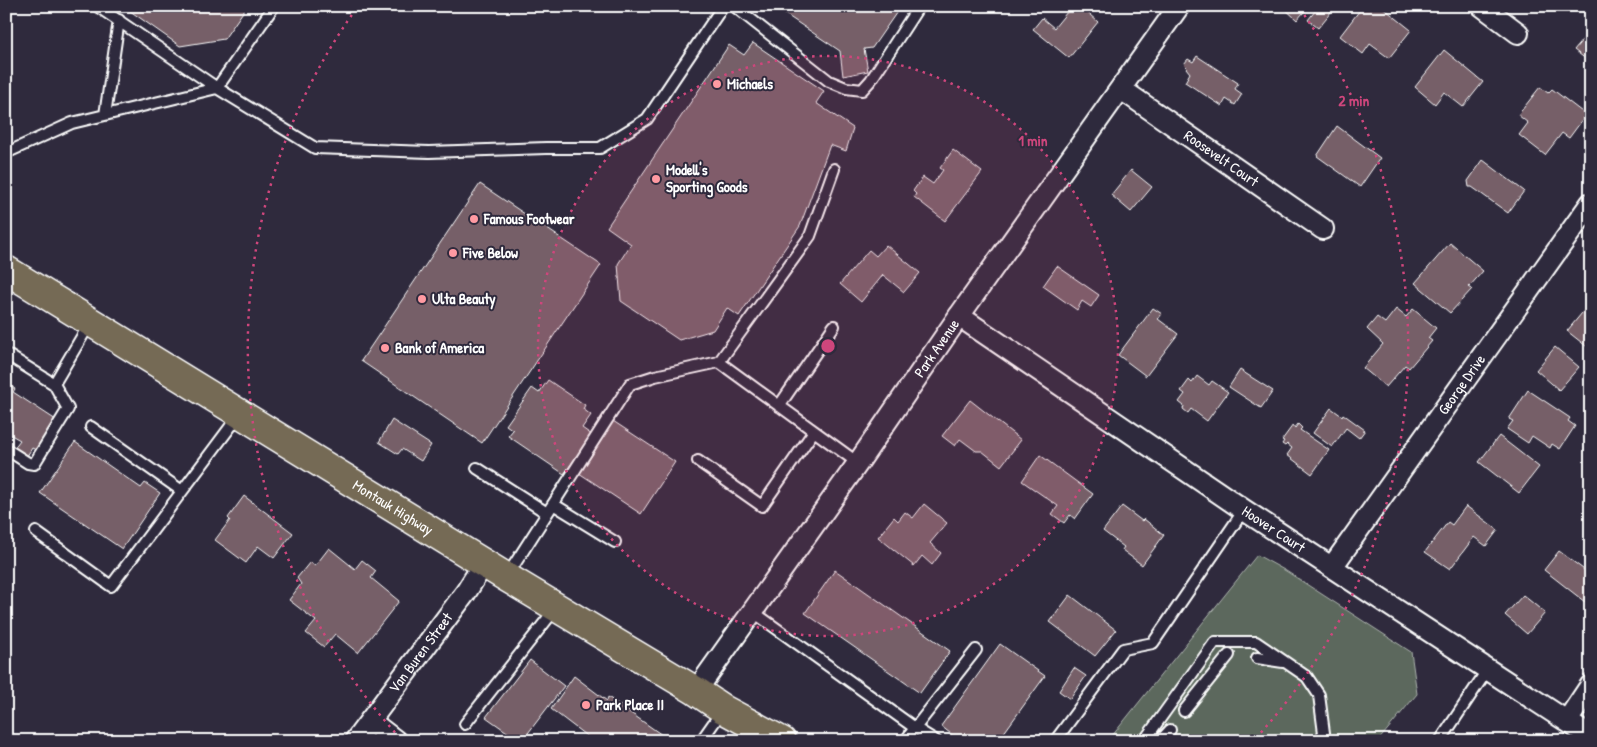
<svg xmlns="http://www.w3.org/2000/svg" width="1597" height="747" font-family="'Patrick Hand',sans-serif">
  <rect width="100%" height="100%" fill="#2f2a3d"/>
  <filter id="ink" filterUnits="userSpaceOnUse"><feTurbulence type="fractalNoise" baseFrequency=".02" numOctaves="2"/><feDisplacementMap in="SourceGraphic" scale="10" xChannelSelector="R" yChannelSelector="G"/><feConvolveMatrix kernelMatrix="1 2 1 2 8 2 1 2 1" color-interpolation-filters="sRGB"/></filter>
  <g filter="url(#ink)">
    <path fill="#5b685d" stroke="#adb4ae" d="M 1257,555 L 1286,571 L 1411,652 L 1417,694 L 1378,741 L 1108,741 Z"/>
    <path fill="#765e67" stroke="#fff" d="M 123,6 L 247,6 L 224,39 L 180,46 Z
      M 773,6 L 901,6 L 872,48 L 864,49 L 868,71 L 843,76 L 840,51 Z
      M 1072,6 L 1080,6 L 1098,22 L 1069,58 L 1033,29 L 1042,18 L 1054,28 Z
      M 1282,6 L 1309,6 L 1297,20 Z
      M 1319,6 L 1323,6 L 1331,12 L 1318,28 L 1308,20 Z
      M 1363,6 L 1381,6 L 1411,30 L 1389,58 L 1370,44 L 1363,54 L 1340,36 Z
      M 1591,29 L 1591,63 L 1574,50 Z
      M 753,43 L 824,91 L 816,103 L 853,128 L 846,151 L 830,145 L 800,226 L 739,316 L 727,308 L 713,330 L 679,340 L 621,301 L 618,264 L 631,244 L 607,227 L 729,45 L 744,55 Z
      M 1444,50 L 1483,82 L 1463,107 L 1444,92 L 1435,104 L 1415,87 Z
      M 1197,56 L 1238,83 L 1235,89 L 1242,94 L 1235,105 L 1226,99 L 1222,106 L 1185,82 L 1190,73 L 1186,68 L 1187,67 L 1184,64 L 1188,59 L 1193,62 Z
      M 1540,87 L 1548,93 L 1552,89 L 1586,115 L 1569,138 L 1562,133 L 1545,155 L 1519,135 L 1528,123 L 1518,115 Z
      M 1337,126 L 1380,158 L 1360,187 L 1317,156 Z
      M 953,150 L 982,172 L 945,221 L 914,197 L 916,194 L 913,191 L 923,177 L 933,184 L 943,170 L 940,168 Z
      M 1483,160 L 1524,191 L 1508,213 L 1472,187 L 1469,187 L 1468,181 Z
      M 1131,170 L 1152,187 L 1131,212 L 1111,195 Z
      M 480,184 L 601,265 L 482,443 L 361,361 Z
      M 1450,243 L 1483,271 L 1469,287 L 1472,289 L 1450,313 L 1415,283 Z
      M 886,245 L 920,273 L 904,292 L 883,275 L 861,302 L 840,284 L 869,250 L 876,256 Z
      M 1057,266 L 1099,295 L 1091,307 L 1082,301 L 1077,310 L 1043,286 Z
      M 1587,307 L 1591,310 L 1591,350 L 1567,331 Z
      M 1153,308 L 1162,314 L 1158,319 L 1178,334 L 1146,376 L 1118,355 Z
      M 1396,309 L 1406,317 L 1413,309 L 1436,328 L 1428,338 L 1432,341 L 1409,368 L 1405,365 L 1386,387 L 1363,368 L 1383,344 L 1367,329 L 1377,317 L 1385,323 Z
      M 1555,347 L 1579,367 L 1559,390 L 1536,370 Z
      M 1240,370 L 1273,391 L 1261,408 L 1229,387 Z
      M 1197,376 L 1209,385 L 1212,381 L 1228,392 L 1207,421 L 1191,409 L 1188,413 L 1183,409 L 1184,406 L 1179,402 L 1185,394 L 1181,391 L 1189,380 L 1192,383 Z
      M 548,380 L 585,405 L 583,409 L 591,415 L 582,428 L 592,435 L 564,474 L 508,436 L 513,430 L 506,425 L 532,388 L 539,393 Z
      M 6,383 L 15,389 L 13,392 L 56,420 L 36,450 L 32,448 L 27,456 L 14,448 L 20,440 L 6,432 Z
      M 1528,390 L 1570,418 L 1568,421 L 1575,426 L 1560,449 L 1552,444 L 1550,448 L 1532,436 L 1528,443 L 1507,429 L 1513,421 L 1509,419 Z
      M 970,400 L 1021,440 L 1001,466 L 982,451 L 976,451 L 960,439 L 955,446 L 942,436 Z
      M 1331,408 L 1342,416 L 1343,414 L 1365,430 L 1359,438 L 1346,428 L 1332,447 L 1313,433 Z
      M 392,420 L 431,445 L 421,461 L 402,449 L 398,454 L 379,442 Z
      M 613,421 L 675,462 L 641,514 L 579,473 Z
      M 1298,424 L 1302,428 L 1300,430 L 1329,450 L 1312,474 L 1287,455 L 1292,448 L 1287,444 L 1285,446 L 1282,444 L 1284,441 L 1282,440 L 1293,425 L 1295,428 Z
      M 1499,436 L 1539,467 L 1519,493 L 1479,462 Z
      M 75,442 L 141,488 L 145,483 L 160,493 L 122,549 L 40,493 Z
      M 1040,455 L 1093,494 L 1075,519 L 1070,515 L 1064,523 L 1052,514 L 1058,506 L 1022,481 Z
      M 244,496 L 293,533 L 274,558 L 258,546 L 246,563 L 215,540 L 230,520 L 228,518 Z
      M 924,504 L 947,523 L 930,543 L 941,553 L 932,565 L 922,556 L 914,566 L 878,537 L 894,517 L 898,521 L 905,512 L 913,518 Z
      M 1122,506 L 1142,521 L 1144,519 L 1164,535 L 1142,565 L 1122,550 L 1124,547 L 1103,531 Z
      M 1466,506 L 1498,530 L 1486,546 L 1474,537 L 1450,569 L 1425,552 L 1448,522 L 1452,525 Z
      M 329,548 L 355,569 L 362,560 L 376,571 L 371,578 L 399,601 L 358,653 L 335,634 L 324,647 L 306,633 L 316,621 L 289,600 L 301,584 L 297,578 L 310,562 L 315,566 Z
      M 1559,551 L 1591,575 L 1591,595 L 1585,602 L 1544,570 Z
      M 835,570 L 950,651 L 920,693 L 805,613 Z
      M 1070,595 L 1116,630 L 1095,656 L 1050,622 Z
      M 1523,595 L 1545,613 L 1527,634 L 1505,615 Z
      M 1000,644 L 1045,676 L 998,741 L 960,741 L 941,726 Z
      M 530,660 L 564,686 L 522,741 L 504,741 L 510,734 L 486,717 Z
      M 1074,668 L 1086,676 L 1070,699 L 1059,691 Z
      M 574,676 L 607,701 L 608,697 L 662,735 L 657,741 L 593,741 L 551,709 Z"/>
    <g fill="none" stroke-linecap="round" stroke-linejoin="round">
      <defs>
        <path id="lane" d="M 97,6 L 217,88 L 315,148 L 429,152 L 546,148 L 600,148 L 647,119 L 723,6
          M 734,6 L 829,81 L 846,88 L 862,90 L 871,80 L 919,6
          M 105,115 L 119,20
          M 6,153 L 72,123 L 217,88 L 274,6
          M 6,354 L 54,384
          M 719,362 L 858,463
          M 779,406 L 834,326
          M 91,427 L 182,491
          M 6,449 L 28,463 L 34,464 L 68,409 L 54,384 L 90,323
          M 698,461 L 762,506 L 814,431
          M 477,468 L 547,513
          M 553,504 L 615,542
          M 36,532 L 111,586 L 240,414
          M 507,576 L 630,384 L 655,376 L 719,362 L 810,236 L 834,169
          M 752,611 L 915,728 L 976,650
          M 1257,658 L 1283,662
          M 1184,711 L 1229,655
          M 465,724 L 556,608
          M 701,741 L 722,711
          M 905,741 L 915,728 L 936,741
          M 1055,741 L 1123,649 L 1153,643 L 1244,510
          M 1144,741 L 1215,642 L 1256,642 L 1307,677 L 1319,695 L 1324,733 L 1319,741
          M 1160,741 L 1170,730
          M 1440,741 L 1488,669"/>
        <g id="street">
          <path d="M 1482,6 L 1518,33"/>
          <path id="s1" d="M 1121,89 L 1323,229"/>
          <path id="s2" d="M 959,316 L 1244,510 L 1591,737"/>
          <path id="s3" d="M 1332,567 L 1591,203"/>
          <path id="s4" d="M 696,691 L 858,463 L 959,316 L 1179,6"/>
          <path d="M 370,721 L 396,741"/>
          <path d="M 1567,721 L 1591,685"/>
          <path id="s5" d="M 355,741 L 466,592 L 484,563"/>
        </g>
        <g id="primary">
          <path id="s6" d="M 6,270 L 506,577 L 696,691 L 723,709 L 782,741"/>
        </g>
      </defs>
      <use href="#lane" stroke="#fff" stroke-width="14"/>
      <use href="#street" stroke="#fff" stroke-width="24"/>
      <use href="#primary" stroke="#fff" stroke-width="31"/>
      <use href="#lane" stroke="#2f2a3d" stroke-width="10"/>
      <use href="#street" stroke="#2f2a3d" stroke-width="20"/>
      <use href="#primary" stroke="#756a55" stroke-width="28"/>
    </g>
  </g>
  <circle cx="828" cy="346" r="290" fill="#ce467c" fill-opacity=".12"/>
  <g fill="none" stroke="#ce467c" stroke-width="2.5" stroke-dasharray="2.5 5">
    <circle cx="828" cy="346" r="290"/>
    <path d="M400 738A580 580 0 0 1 356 9M1300 9A580 580 0 0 1 1256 738"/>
  </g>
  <g fill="#ff9aa2" stroke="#2f2a3d" stroke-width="2">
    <circle cx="717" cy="84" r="5"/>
    <circle cx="656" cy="179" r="5"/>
    <circle cx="474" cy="219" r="5"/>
    <circle cx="453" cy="253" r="5"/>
    <circle cx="422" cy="299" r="5"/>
    <circle cx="385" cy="348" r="5"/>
    <circle cx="586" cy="705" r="5"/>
  </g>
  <g text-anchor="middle" stroke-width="4" stroke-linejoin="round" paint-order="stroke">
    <g font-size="15" font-weight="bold" fill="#fff" stroke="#2f2a3d" text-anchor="start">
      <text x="727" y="89">Michaels</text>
      <text x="666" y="175">Modell's<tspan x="666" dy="17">Sporting Goods</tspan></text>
      <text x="484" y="224">Famous Footwear</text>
      <text x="463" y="258">Five Below</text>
      <text x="432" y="304">Ulta Beauty</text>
      <text x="395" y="353">Bank of America</text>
      <text x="596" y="710">Park Place II</text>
    </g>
    <g font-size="15" fill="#fff" stroke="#2f2a3d">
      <text dy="5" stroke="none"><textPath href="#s1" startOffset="122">Roosevelt Court</textPath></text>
      <text dy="5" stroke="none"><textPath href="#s4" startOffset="419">Park Avenue</textPath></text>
      <text dy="5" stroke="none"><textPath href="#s3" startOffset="224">George Drive</textPath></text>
      <text dy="5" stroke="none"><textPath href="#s6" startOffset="454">Montauk Highway</textPath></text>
      <text dy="5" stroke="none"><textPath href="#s2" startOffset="380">Hoover Court</textPath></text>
      <text dy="5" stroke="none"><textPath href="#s5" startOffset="110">Van Buren Street</textPath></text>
    </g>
  </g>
  <circle cx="828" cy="346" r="8" fill="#ce467c" stroke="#2f2a3d" stroke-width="2.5"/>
  <g font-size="15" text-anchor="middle" font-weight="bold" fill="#ce467c" stroke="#2f2a3d" stroke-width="4" stroke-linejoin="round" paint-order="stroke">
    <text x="1354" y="106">2 min</text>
    <text x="1033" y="146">1 min</text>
  </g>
  <rect width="1597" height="747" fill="none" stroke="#2f2a3d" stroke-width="25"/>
  <rect x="12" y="12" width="1572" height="722" fill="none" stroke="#fff" stroke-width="2" filter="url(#ink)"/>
</svg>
